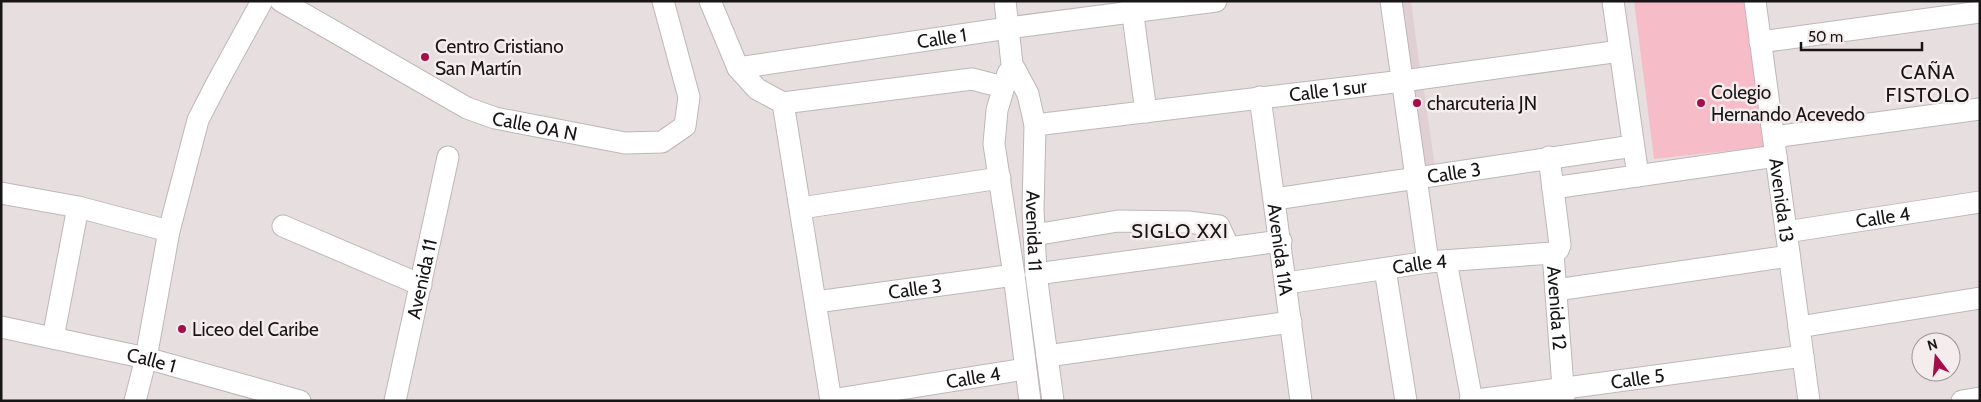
<svg xmlns="http://www.w3.org/2000/svg" width="1981" height="402" font-family="Cabin,sans-serif">
  <rect width="100%" height="100%" fill="#e7dee0"/>
  <path fill="#e1d0d3" d="M 1392,1 L 1411,1 L 1420,69 L 1402,71 Z
    M 1424,90 L 1436,174 L 1417,177 L 1405,92 Z"/>
  <path fill="#f6bdc8" d="M 1634,1 L 1749,1 L 1773,146 L 1654,159 Z"/>
  <g fill="none" stroke-linecap="round" stroke-linejoin="round">
    <defs>
      <g id="minor">
        <path id="s1" d="M 281,1 L 467,108 L 495,118 L 625,143 L 662,142 L 685,126 L 689,97 L 663,1"/>
        <path d="M 710,1 L 738,68 L 757,89 L 783,103 L 972,79 L 1003,87"/>
        <path id="s2" d="M 1005,1 L 1012,64 L 1028,94 L 1035,125 L 1033,209 L 1036,274 L 1053,401"/>
        <path d="M 1131,1 L 1146,112"/>
        <path d="M 1391,1 L 1428,262"/>
        <path d="M 1613,1 L 1638,176"/>
        <path id="s3" d="M 1755,1 L 1809,401"/>
        <path d="M 1760,42 L 1980,12"/>
        <path id="s4" d="M 738,68 L 1008,28 L 1216,1"/>
        <path d="M 1008,73 L 997,110 L 994,144 L 1014,275 L 1030,401"/>
        <path id="s5" d="M 1260,97 L 1301,401"/>
        <path d="M 783,103 L 831,401"/>
        <path id="s6" d="M 1035,125 L 1403,81 L 1620,51"/>
        <path d="M 1774,137 L 1980,109"/>
        <path id="s7" d="M 1549,157 L 1560,245 L 1558,250 L 1553,253 L 1564,401"/>
        <path d="M 1553,188 L 1776,156"/>
        <path d="M 1,193 L 78,207 L 169,231"/>
        <path id="s8" d="M 1275,199 L 1633,146"/>
        <path d="M 801,208 L 1000,178"/>
        <path d="M 283,226 L 421,285"/>
        <path id="s9" d="M 1786,232 L 1980,202"/>
        <path d="M 1034,235 L 1118,221 L 1188,222 L 1219,226 L 1229,248"/>
        <path d="M 1446,261 L 1472,401"/>
        <path d="M 1385,269 L 1406,401"/>
        <path d="M 1036,274 L 1281,241"/>
        <path id="s10" d="M 1287,283 L 1428,262 L 1553,253"/>
        <path d="M 1556,290 L 1789,256"/>
        <path id="s11" d="M 816,302 L 1014,275"/>
        <path id="s12" d="M 1,327 L 146,358 L 300,401"/>
        <path d="M 1799,327 L 1980,298"/>
        <path d="M 53,338 L 78,207"/>
        <path d="M 1047,356 L 1291,322"/>
        <path id="s13" d="M 831,400 L 1025,369"/>
        <path d="M 135,401 L 146,358 L 169,231 L 198,120 L 217,83 L 262,1"/>
        <path id="s14" d="M 395,401 L 448,157"/>
        <path id="s15" d="M 1470,401 L 1803,356"/>
        <path d="M 1962,401 L 1980,398"/>
      </g>
    </defs>
    <use href="#minor" stroke="#bfb6b8" stroke-width="23"/>
    <use href="#minor" stroke="#fff" stroke-width="21"/>
  </g>
  <g fill="#a40e4b" stroke="#f5eced" stroke-width="2">
    <circle cx="425" cy="57" r="5"/>
    <circle cx="1417" cy="103" r="5"/>
    <circle cx="1701" cy="103" r="5"/>
    <circle cx="182" cy="329" r="5"/>
  </g>
  <g text-anchor="middle" stroke-width="5" stroke-linejoin="round" paint-order="stroke">
    <g font-size="19" fill="#181516" stroke="#f5eced">
      <text dy="7" stroke="none"><textPath href="#s4" startOffset="206">Calle 1</textPath></text>
      <text dy="7" stroke="none"><textPath href="#s6" startOffset="295">Calle 1 sur</textPath></text>
      <text dy="7" stroke="none"><textPath href="#s1" startOffset="285">Calle 0A N</textPath></text>
      <text dy="7" stroke="none"><textPath href="#s8" startOffset="181">Calle 3</textPath></text>
      <text dy="7" stroke="none"><textPath href="#s3" startOffset="201">Avenida 13</textPath></text>
      <text dy="7" stroke="none"><textPath href="#s9" startOffset="98">Calle 4</textPath></text>
      <text dy="7" stroke="none"><textPath href="#s2" startOffset="235">Avenida 11</textPath></text>
      <text dy="7" stroke="none"><textPath href="#s5" startOffset="154">Avenida 11A</textPath></text>
      <text dy="7" stroke="none"><textPath href="#s10" startOffset="134">Calle 4</textPath></text>
      <text dy="7" stroke="none"><textPath href="#s14" startOffset="125">Avenida 11</textPath></text>
      <text dy="7" stroke="none"><textPath href="#s11" startOffset="100">Calle 3</textPath></text>
      <text dy="7" stroke="none"><textPath href="#s7" startOffset="155">Avenida 12</textPath></text>
      <text dy="7" stroke="none"><textPath href="#s12" startOffset="154">Calle 1</textPath></text>
      <text dy="7" stroke="none"><textPath href="#s13" startOffset="144">Calle 4</textPath></text>
      <text dy="7" stroke="none"><textPath href="#s15" startOffset="169">Calle 5</textPath></text>
    </g>
    <g font-size="19" fill="#181516" stroke="#f5eced" text-anchor="start">
      <text x="435" y="53">Centro Cristiano<tspan x="435" dy="22">San Martín</tspan></text>
      <text x="1711" y="99">Colegio<tspan x="1711" dy="22">Hernando Acevedo</tspan></text>
      <text x="1427" y="110">charcuteria JN</text>
      <text x="192" y="336">Liceo del Caribe</text>
    </g>
    <g font-size="20" letter-spacing="1" fill="#181516" stroke="#f5eced">
      <text x="1928" y="79">CAÑA<tspan x="1928" dy="23">FISTOLO</tspan></text>
      <text x="1180" y="238">SIGLO XXI</text>
    </g>
  </g>
  <rect width="1981" height="402" fill="none" stroke="#181516" stroke-width="5"/>
  <g transform="translate(1936 357) rotate(344)"><circle r="24" fill="#f5eced" stroke="#9d9697"/>
  <path d="M0-4L9 19L0 12L-9 19Z" fill="#a40e4b"/>
  <text y="-8" font-size="14" font-weight="bold" text-anchor="middle" fill="#181516">N</text>
  </g>
  <path d="M1801 42v8h121v-8" fill="none" stroke="#181516" stroke-width="2.5"/>
  <text x="1808" y="42" font-size="15" fill="#181516" stroke="#f5eced" stroke-width="4" paint-order="stroke">50 m</text>
</svg>
